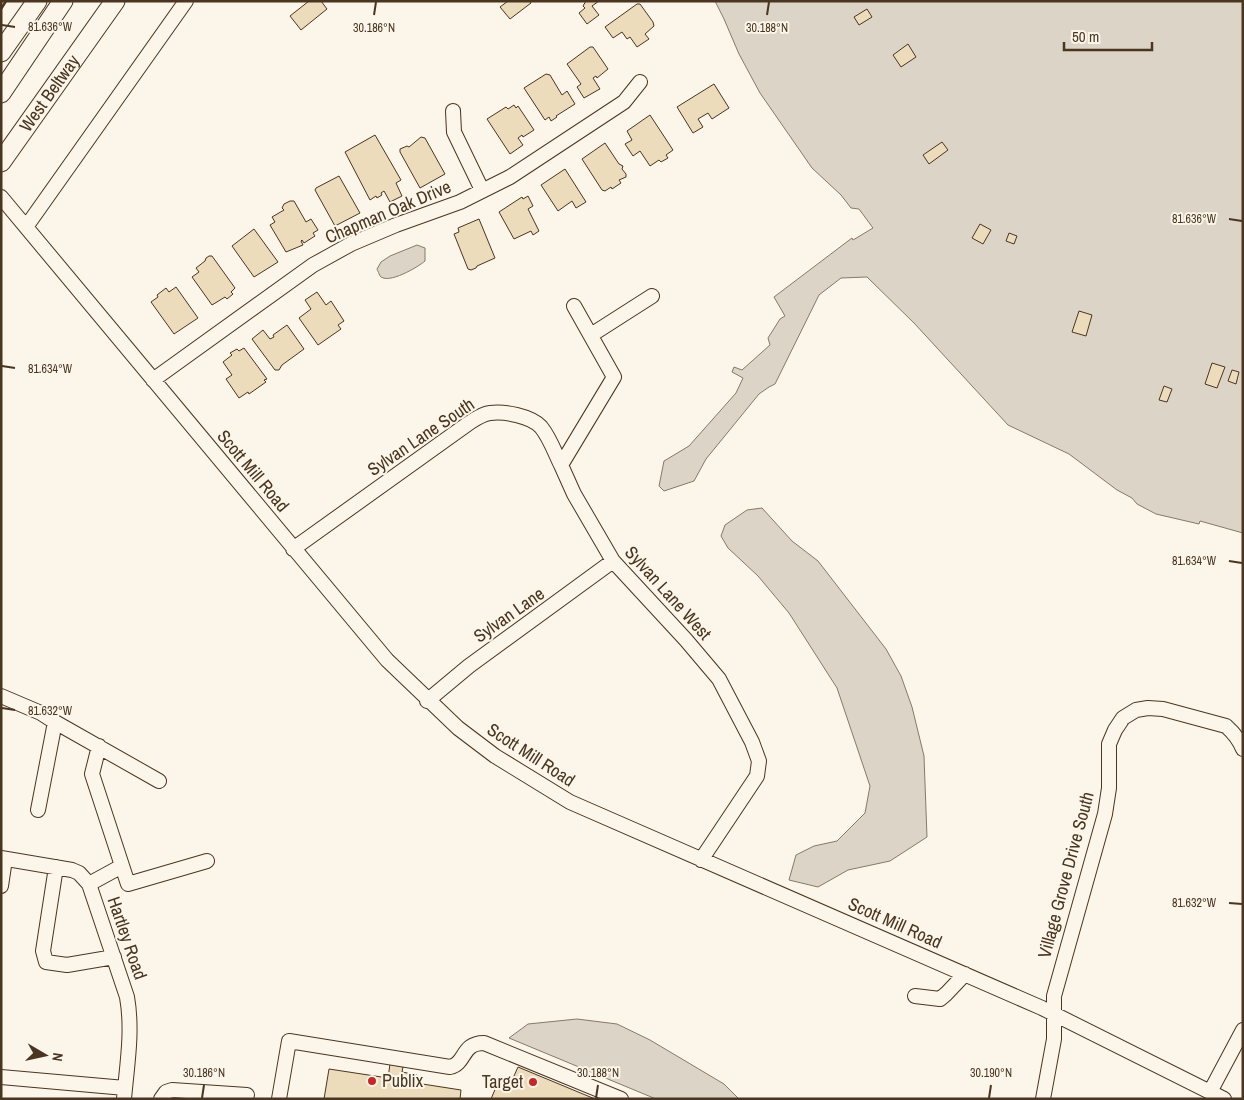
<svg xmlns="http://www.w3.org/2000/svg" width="1244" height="1100" font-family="'Archivo Narrow',sans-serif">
  <rect width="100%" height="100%" fill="#fbf6e9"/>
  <path fill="#dcd4c6" stroke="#887966" d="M 715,1 L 1243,1 L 1243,533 L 1200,521 L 1199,524 L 1156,514 L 1137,504 L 1132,498 L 1117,490 L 1069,454 L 1008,425 L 914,323 L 867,277 L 841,278 L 819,295 L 775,384 L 769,387 L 759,394 L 706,459 L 694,481 L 664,491 L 659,486 L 664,461 L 689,446 L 736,393 L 743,378 L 732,372 L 734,367 L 742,370 L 770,345 L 768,338 L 780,319 L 785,316 L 774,297 L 852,238 L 853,240 L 873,228 L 859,209 L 851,208 L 841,195 L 812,168 L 760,93 L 739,54 L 724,19 Z
    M 417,245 L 425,248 L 425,261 C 418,267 388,285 380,276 C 380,276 377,269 377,269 L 381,262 L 390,256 Z
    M 762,508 L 792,541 L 818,561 L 886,649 L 901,676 L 912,707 L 924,756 L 927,837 L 890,861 L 848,870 L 818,887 L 789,880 L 796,855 L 814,846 L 837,841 L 865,813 L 870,786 L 837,688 L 789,613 L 758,576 L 728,548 L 721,536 L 725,525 L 747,510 Z
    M 577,1019 L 617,1024 L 650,1040 L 724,1084 L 739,1099 L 656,1099 L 509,1038 L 528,1024 Z"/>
  <path fill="#ecdcbc" stroke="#4a3520" d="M 309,1 L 321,1 L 327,9 L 301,30 L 290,16 Z
    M 508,1 L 530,1 L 531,3 L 510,19 L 500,7 Z
    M 586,1 L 599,1 L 592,6 L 599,15 L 587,24 L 579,13 L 585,8 L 583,6 Z
    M 637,4 L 640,4 L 653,22 L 654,26 L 645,34 L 649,39 L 637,47 L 630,37 L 627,39 L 622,32 L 613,38 L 605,27 Z
    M 867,9 L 872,17 L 859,25 L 854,17 Z
    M 908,44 L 916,57 L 901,67 L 893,55 Z
    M 590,47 L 593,47 L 608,69 L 597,78 L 596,76 L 593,78 L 600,89 L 598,90 L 584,98 L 577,87 L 581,84 L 567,64 Z
    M 546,74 L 550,75 L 562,95 L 567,91 L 575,104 L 556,116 L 557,117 L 551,121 L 549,117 L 545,120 L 524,88 Z
    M 714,84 L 729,108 L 712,119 L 708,113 L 698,119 L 703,127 L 693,133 L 677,107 Z
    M 514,105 L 516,108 L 518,106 L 534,130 L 523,137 L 522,135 L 518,138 L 523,145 L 510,154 L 487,119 L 506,107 L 508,109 Z
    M 650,115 L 673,150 L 666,155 L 668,158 L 661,162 L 659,160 L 650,166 L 640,151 L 633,156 L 625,144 L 632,140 L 627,131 Z
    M 375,135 L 401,180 L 396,183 L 402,196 L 390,202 L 384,191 L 381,193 L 382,195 L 377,198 L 376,196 L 370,200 L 345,152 Z
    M 421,137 L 425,138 L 445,174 L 420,188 L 400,152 L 400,149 L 407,146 L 409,147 Z
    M 942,142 L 948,150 L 929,164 L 923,155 Z
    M 605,143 L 619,164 L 623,166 L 622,169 L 626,174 L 626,177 L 619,180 L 621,183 L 612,189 L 611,187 L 605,191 L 602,190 L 582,159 Z
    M 565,169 L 586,202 L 576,208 L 572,201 L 558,211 L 541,185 Z
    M 339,176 L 360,213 L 335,226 L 315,190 L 316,188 Z
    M 528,196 L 533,206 L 528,209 L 539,231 L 533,235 L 531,231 L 514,239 L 499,212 L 522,197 L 523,199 Z
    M 290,201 L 294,201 L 306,222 L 311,219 L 318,230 L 313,233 L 315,236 L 304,243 L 302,240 L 301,241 L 303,245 L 286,252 L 270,225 L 275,222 L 272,217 L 284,210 L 282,208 L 284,204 Z
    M 479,219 L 495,258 L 477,266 L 476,268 L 471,270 L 468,269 L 454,234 L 459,232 L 458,228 Z
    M 980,224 L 991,230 L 983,244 L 972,238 Z
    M 254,229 L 278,262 L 254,277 L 232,246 Z
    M 1009,233 L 1017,236 L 1014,244 L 1006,241 Z
    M 209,256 L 212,256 L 235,288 L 231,292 L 233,294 L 227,299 L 225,297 L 212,305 L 192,277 L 199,272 L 196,268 L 205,261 L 206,258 Z
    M 176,287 L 198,318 L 174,334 L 151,302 L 158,297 L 157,295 L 166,288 L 169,292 Z
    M 317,292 L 326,305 L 331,301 L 344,321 L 338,325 L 341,329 L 318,345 L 299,318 L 311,309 L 305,300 Z
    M 1079,311 L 1092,315 L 1086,336 L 1072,332 Z
    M 287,325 L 304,349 L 282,365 L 279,370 L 275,370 L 252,339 L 263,330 L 270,339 L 274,337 L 273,335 Z
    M 244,348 L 267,379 L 264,380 L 266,382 L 249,394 L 248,392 L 239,398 L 226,379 L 232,375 L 223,362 L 232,355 L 230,353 L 237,349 L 239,351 Z
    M 1212,363 L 1225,367 L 1217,388 L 1205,384 Z
    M 1232,370 L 1239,372 L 1236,384 L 1228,381 Z
    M 1164,386 L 1172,389 L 1167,402 L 1159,400 Z
    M 390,1064 L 403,1067 L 402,1072 L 417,1075 L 416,1083 L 461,1090 L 460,1099 L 324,1099 L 329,1069 L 388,1078 Z
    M 518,1067 L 595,1099 L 491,1099 L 499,1080 L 510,1085 Z"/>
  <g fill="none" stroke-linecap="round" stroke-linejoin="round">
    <defs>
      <path id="minor" d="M 453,111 L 454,132 L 482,190
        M 1,197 L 387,660 L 458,728 L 495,756 L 570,802 L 1042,1008 L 1224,1099
        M 26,227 L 186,1
        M 574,306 L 614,377 L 561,465 L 574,494 L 613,561 L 686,640 L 719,679 L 752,742 L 759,761 L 757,776 L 701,860
        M 591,335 L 652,296
        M 153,380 L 313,265 L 351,244 L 396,225 L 460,202 L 510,177 L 624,102 L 640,82
        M 293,549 L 469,423 C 475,419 482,414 490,413 C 504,411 531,416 541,427 C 550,438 555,453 561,465
        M 1,696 L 41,713 L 55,722 L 159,781
        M 427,701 L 469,666 L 613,561
        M 99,746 L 92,774 L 128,884 L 207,861
        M 38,810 L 55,722
        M 1,858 L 72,870 L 79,873 L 89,884 L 127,997 C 133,1031 127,1065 124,1099
        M 56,867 L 43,951 L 46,962 L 67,965 L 114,957
        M 89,884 L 122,866
        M 1,886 L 5,859
        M 915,996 L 940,999 L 946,994 L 965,974
        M 1,1077 L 125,1088
        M 1210,1092 L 1243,1030
        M 161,1099 L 166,1092 L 172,1090 L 247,1095
        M 279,1099 L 289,1041 L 450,1067 C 466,1064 461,1043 484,1043 L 621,1099
        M 1043,1099 L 1054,1039 L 1054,996 L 1105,814 L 1109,788 L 1109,744 L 1115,730 L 1123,718 L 1136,710 L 1148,708 L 1163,709 L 1226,726 C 1234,733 1239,739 1243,749"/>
      <g id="highway">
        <path d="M 1,52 L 37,1"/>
        <path d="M 1,93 L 63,1"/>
        <path id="s1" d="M 1,162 L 115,1"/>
      </g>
    </defs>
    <use href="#minor" stroke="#4a3520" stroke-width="16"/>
    <use href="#highway" stroke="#4a3520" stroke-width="21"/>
    <use href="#minor" stroke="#fbf6e9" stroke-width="14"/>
    <use href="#highway" stroke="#fbf6e9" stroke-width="19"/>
    <path stroke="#4a3520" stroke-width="2.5" d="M 1,9 L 6,1"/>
  </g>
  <path fill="none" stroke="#4a3520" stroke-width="2" d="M 374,15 L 376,2M 767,15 L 769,2M 2,25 L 15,27M 1229,219 L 1242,221M 2,366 L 15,368M 1229,561 L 1242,563M 2,708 L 15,710M 1229,903 L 1242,904M 202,1098 L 204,1085M 596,1098 L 598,1085M 989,1098 L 991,1085"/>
  <g fill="#c62828" stroke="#fbf6e9" stroke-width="2">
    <circle cx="372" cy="1081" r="5"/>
    <circle cx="533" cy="1082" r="5"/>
  </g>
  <g text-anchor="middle" stroke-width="4" stroke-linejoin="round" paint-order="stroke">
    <g font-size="18" fill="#4a3520" stroke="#fbf6e9">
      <text dy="6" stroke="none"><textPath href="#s1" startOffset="84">West Beltway</textPath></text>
      <text transform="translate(388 212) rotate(-23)" y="6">Chapman Oak Drive</text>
      <text transform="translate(421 437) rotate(-34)" y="6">Sylvan Lane South</text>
      <text transform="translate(253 471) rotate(50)" y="6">Scott Mill Road</text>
      <text transform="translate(668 593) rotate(48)" y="6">Sylvan Lane West</text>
      <text transform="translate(509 615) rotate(-35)" y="6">Sylvan Lane</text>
      <text transform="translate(531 755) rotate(33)" y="6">Scott Mill Road</text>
      <text transform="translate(1066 875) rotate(-75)" y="6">Village Grove Drive South</text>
      <text transform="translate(895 923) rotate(24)" y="6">Scott Mill Road</text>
      <text transform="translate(127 938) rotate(71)" y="6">Hartley Road</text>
    </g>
    <g font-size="18" fill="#4a3520" stroke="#fbf6e9" text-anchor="start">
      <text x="382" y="1087">Publix</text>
      <text x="523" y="1088" text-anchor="end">Target</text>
    </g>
  </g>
  <g font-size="12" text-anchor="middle" fill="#4a3520" stroke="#fbf6e9" stroke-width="4" stroke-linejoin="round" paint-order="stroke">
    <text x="50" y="31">81.636°W</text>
    <text x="374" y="32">30.186°N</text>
    <text x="767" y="32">30.188°N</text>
    <text x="1194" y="223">81.636°W</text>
    <text x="50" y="373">81.634°W</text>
    <text x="1194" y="565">81.634°W</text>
    <text x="50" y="715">81.632°W</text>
    <text x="1194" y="907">81.632°W</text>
    <text x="204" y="1077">30.186°N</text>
    <text x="598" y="1077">30.188°N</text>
    <text x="991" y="1077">30.190°N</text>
  </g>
  <rect width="1244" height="1100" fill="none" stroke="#4a3520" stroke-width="5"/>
  <g transform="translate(45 1055) rotate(99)" stroke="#fbf6e9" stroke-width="4" paint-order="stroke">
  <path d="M0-4L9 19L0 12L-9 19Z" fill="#4a3520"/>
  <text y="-8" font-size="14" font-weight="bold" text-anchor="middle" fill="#4a3520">N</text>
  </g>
  <path d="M1064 42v8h88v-8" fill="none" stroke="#4a3520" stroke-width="2.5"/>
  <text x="1072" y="42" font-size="15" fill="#4a3520" stroke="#fbf6e9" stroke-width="4" paint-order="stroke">50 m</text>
</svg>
